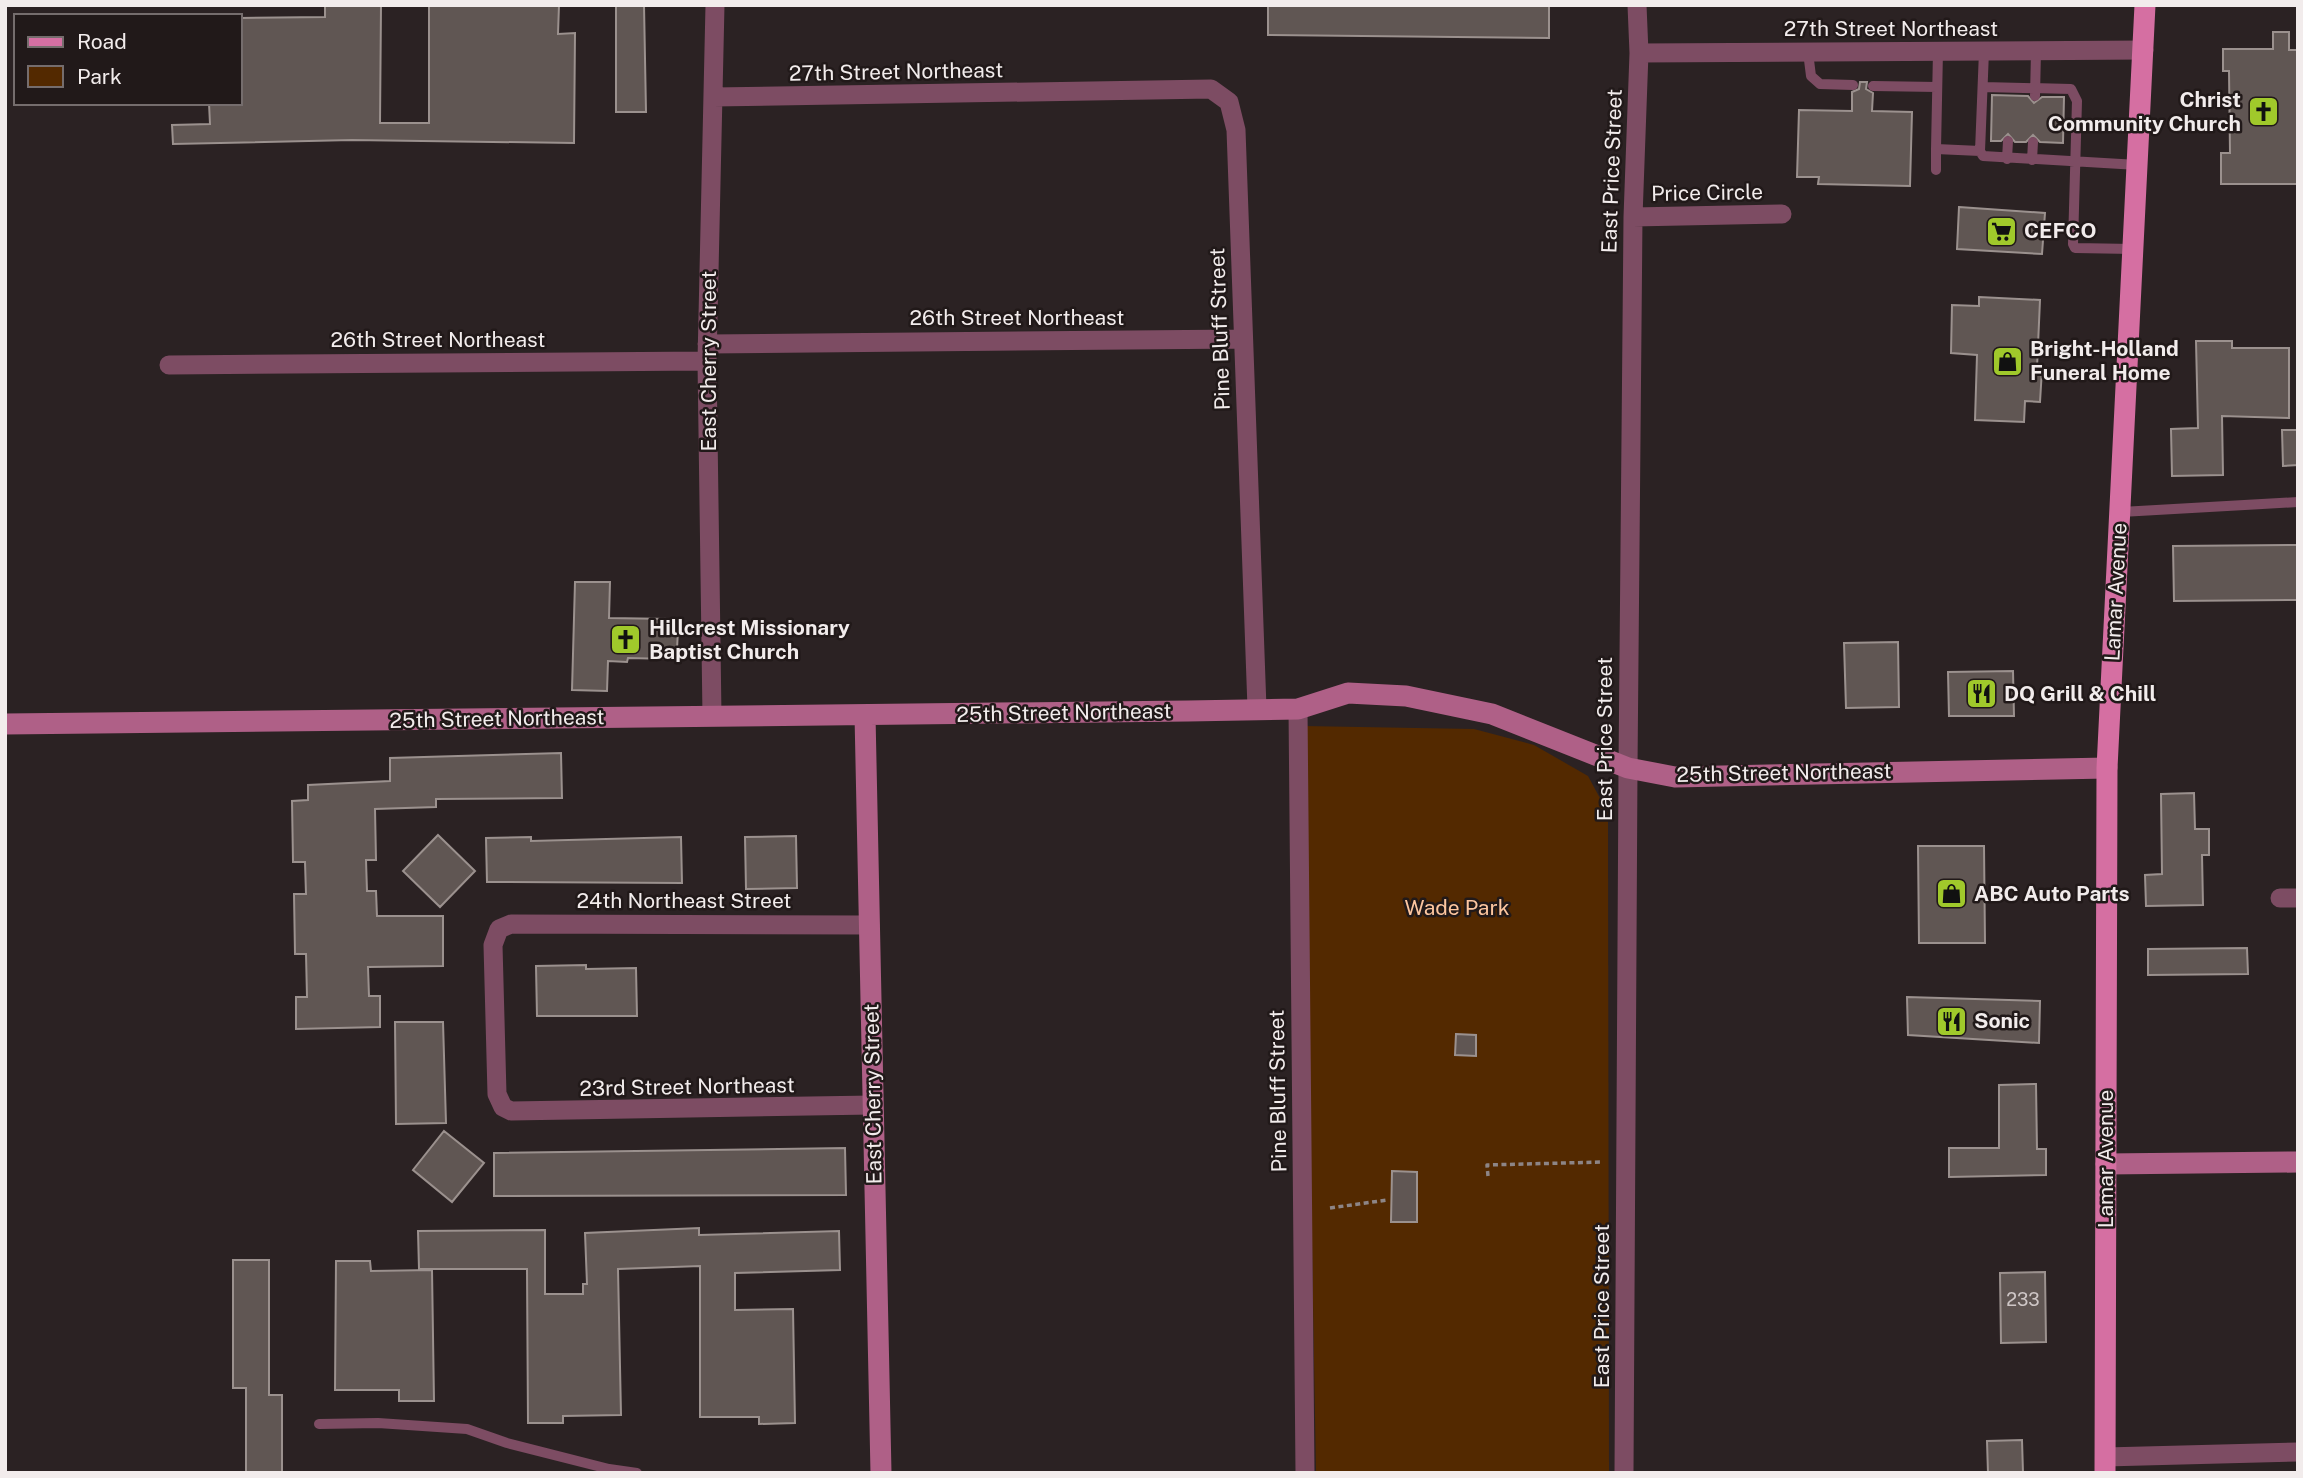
<svg xmlns="http://www.w3.org/2000/svg" width="2303" height="1478" font-family="'Public Sans',sans-serif">
  <rect width="100%" height="100%" fill="#2b2223"/>
  <path fill="#532900" d="M 1303,726 L 1474,729 L 1534,745 L 1588,776 L 1608,813 L 1609,1473 L 1316,1473 Z"/>
  <path fill="#605653" stroke="#9b918e" stroke-width="2" d="M 325,5 L 381,5 L 380,123 L 429,123 L 429,5 L 559,5 L 558,34 L 575,33 L 574,143 L 352,140 L 173,144 L 172,125 L 210,124 L 209,103 L 240,103 L 240,18 L 325,17 Z
    M 616,5 L 644,5 L 646,112 L 616,112 Z
    M 1268,5 L 1549,5 L 1549,38 L 1268,35 Z
    M 2273,32 L 2289,32 L 2289,50 L 2298,50 L 2298,184 L 2221,184 L 2221,153 L 2230,153 L 2229,71 L 2223,71 L 2223,49 L 2273,49 Z
    M 1860,82 L 1867,82 L 1866,89 L 1873,93 L 1872,111 L 1912,112 L 1910,186 L 1818,184 L 1819,177 L 1797,177 L 1799,110 L 1852,111 L 1852,92 L 1859,89 Z
    M 1992,95 L 2028,96 L 2034,103 L 2042,97 L 2064,97 L 2063,143 L 2040,142 L 2033,135 L 2026,142 L 2015,142 L 2008,134 L 2001,141 L 1991,141 Z
    M 1959,207 L 2045,213 L 2042,254 L 1957,249 Z
    M 1979,297 L 2040,300 L 2037,368 L 2042,369 L 2040,402 L 2025,401 L 2024,422 L 1975,420 L 1977,355 L 1951,353 L 1952,305 L 1979,306 Z
    M 2196,341 L 2232,341 L 2232,348 L 2289,348 L 2289,418 L 2222,416 L 2223,475 L 2172,476 L 2171,429 L 2198,428 Z
    M 2282,430 L 2298,430 L 2298,465 L 2283,466 Z
    M 2298,545 L 2298,600 L 2174,601 L 2173,546 Z
    M 575,582 L 610,582 L 609,618 L 671,619 L 671,630 L 678,630 L 677,649 L 670,649 L 670,659 L 628,658 L 627,662 L 608,661 L 607,691 L 572,690 Z
    M 1898,642 L 1899,707 L 1846,708 L 1844,643 Z
    M 2013,671 L 2014,716 L 1949,716 L 1948,672 Z
    M 561,753 L 562,798 L 436,799 L 436,807 L 375,809 L 376,860 L 366,860 L 367,891 L 376,891 L 377,916 L 443,916 L 443,966 L 368,967 L 369,996 L 380,996 L 380,1027 L 296,1029 L 296,997 L 307,997 L 306,954 L 295,954 L 294,894 L 306,894 L 305,862 L 293,862 L 292,801 L 308,800 L 308,785 L 390,781 L 390,758 Z
    M 2194,793 L 2195,829 L 2209,829 L 2209,855 L 2202,855 L 2203,905 L 2146,906 L 2145,875 L 2162,874 L 2161,794 Z
    M 438,835 L 475,871 L 440,907 L 403,871 Z
    M 796,836 L 797,888 L 746,889 L 745,837 Z
    M 531,837 L 531,841 L 681,837 L 682,883 L 487,882 L 486,838 Z
    M 1918,846 L 1984,846 L 1985,943 L 1919,943 Z
    M 2247,948 L 2248,974 L 2148,975 L 2148,949 Z
    M 586,965 L 586,969 L 636,968 L 637,1016 L 537,1016 L 536,966 Z
    M 1907,997 L 2040,1001 L 2039,1043 L 1908,1035 Z
    M 395,1022 L 443,1022 L 446,1123 L 396,1124 Z
    M 1456,1034 L 1476,1035 L 1476,1056 L 1455,1055 Z
    M 2036,1084 L 2037,1149 L 2046,1149 L 2046,1175 L 1949,1177 L 1949,1148 L 1999,1148 L 1999,1085 Z
    M 444,1131 L 484,1163 L 452,1202 L 413,1170 Z
    M 845,1148 L 846,1195 L 494,1196 L 494,1153 Z
    M 1392,1171 L 1417,1172 L 1417,1222 L 1391,1222 Z
    M 699,1228 L 699,1235 L 839,1231 L 840,1270 L 735,1273 L 735,1310 L 793,1309 L 795,1423 L 759,1424 L 759,1417 L 700,1417 L 700,1266 L 618,1269 L 621,1415 L 563,1416 L 563,1423 L 528,1423 L 527,1269 L 419,1269 L 418,1231 L 545,1230 L 545,1294 L 583,1294 L 583,1284 L 587,1284 L 585,1233 Z
    M 233,1260 L 269,1260 L 269,1395 L 282,1395 L 282,1473 L 246,1473 L 246,1388 L 233,1388 Z
    M 336,1261 L 370,1261 L 371,1271 L 432,1270 L 434,1401 L 399,1401 L 399,1390 L 335,1390 Z
    M 2045,1272 L 2046,1342 L 2001,1343 L 2000,1273 Z
    M 2022,1440 L 2023,1473 L 1988,1473 L 1987,1441 Z"/>
  <g fill="none" stroke-linecap="round" stroke-linejoin="round">
    <path stroke="#8d8586" stroke-width="3.5" stroke-dasharray="5 3.5" stroke-linecap="butt" d="M 1488,1176 L 1487,1165 L 1602,1162
      M 1330,1208 L 1387,1200"/>
    <path stroke="#7d4c63" stroke-width="10" d="M 1938,51 L 1936,149 L 1980,151
      M 1984,51 L 1980,151 L 1983,156 L 2138,165
      M 1808,52 L 1811,76 L 1820,84 L 1853,85
      M 1873,86 L 1937,87
      M 1983,87 L 2071,89 L 2077,101 L 2073,244 L 2075,248 L 2133,249
      M 2035,96 L 2036,51
      M 2007,159 L 2008,141
      M 2032,160 L 2033,142
      M 1936,170 L 1936,149
      M 2121,512 L 2298,502
      M 319,1424 L 378,1423 L 467,1429 L 507,1443 L 609,1469 L 637,1473"/>
    <path stroke="#7d4c63" stroke-width="19" d="M 1639,53 L 2144,50
      M 713,97 L 1211,89 L 1229,102 L 1236,130 L 1257,708
      M 1633,217 L 1782,214
      M 707,344 L 1243,339
      M 169,365 L 707,361
      M 1298,709 L 1305,1473
      M 712,716 L 707,361 L 715,5
      M 2280,898 L 2298,898
      M 870,925 L 511,924 L 499,929 L 493,945 L 497,1094 L 503,1107 L 511,1111 L 873,1105
      M 2105,1457 L 2298,1452
      M 1624,1473 L 1628,768 L 1633,217 L 1639,53 L 1637,5"/>
    <path stroke="#af6087" stroke-width="21" d="M 865,715 L 881,1473
      M 5,724 L 1188,711 L 1298,709 L 1348,693 L 1406,696 L 1492,714 L 1628,768 L 1675,777 L 2107,768
      M 2106,1164 L 2298,1162"/>
    <path stroke="#d56fa2" stroke-width="21" d="M 2105,1473 L 2107,768 L 2145,5"/>
  </g>
  <defs>
    <symbol id="church-square" viewBox="-11 -11 22 22"><rect x="-9" y="-9" width="18" height="18" rx="4" fill="#a0c92b" stroke="#211919"/><path d="M-1.2-6h2.4v3.5h3.3v2.4h-3.3V6h-2.4V-.1h-3.3v-2.4h3.3Z" fill="#111"/></symbol>
    <symbol id="supermarket-square" viewBox="-11 -11 22 22"><rect x="-9" y="-9" width="18" height="18" rx="4" fill="#a0c92b" stroke="#211919"/><path d="M-6-5.5h2.5l.6 2H6L4.5 2H-2.5L-4.4-4H-6ZM-1.5 3.2a1.3 1.3 0 1 0 .1 0ZM3 3.2a1.3 1.3 0 1 0 .1 0Z" fill="#111"/></symbol>
    <symbol id="shop-square" viewBox="-11 -11 22 22"><rect x="-9" y="-9" width="18" height="18" rx="4" fill="#a0c92b" stroke="#211919"/><path d="M-5-2.5h2.3a2.7 3.5 0 0 1 5.4 0H5L5.5 6h-11ZM-1.5-2.5h3a1.5 2.3 0 0 0-3 0Z" fill="#111"/></symbol>
    <symbol id="restaurant-square" viewBox="-11 -11 22 22"><rect x="-9" y="-9" width="18" height="18" rx="4" fill="#a0c92b" stroke="#211919"/><path d="M-5-6h1v4h1v-4h1v4h1v-4h1v5L-1.5 .5V6h-2V.5L-5-1ZM5-6V6H3V1.5H1.5Q1.5-4 5-6Z" fill="#111"/></symbol>
  </defs>
  <g fill-rule="evenodd">
    <use href="#church-square" x="2246" y="94" width="35" height="35"/>
    <use href="#supermarket-square" x="1984" y="214" width="35" height="35"/>
    <use href="#shop-square" x="1990" y="344" width="35" height="35"/>
    <use href="#church-square" x="608" y="622" width="35" height="35"/>
    <use href="#restaurant-square" x="1964" y="676" width="35" height="35"/>
    <use href="#shop-square" x="1934" y="876" width="35" height="35"/>
    <use href="#restaurant-square" x="1934" y="1004" width="35" height="35"/>
  </g>
  <g text-anchor="middle" stroke-width="5" stroke-linejoin="round" paint-order="stroke">
    <g font-size="18" fill="#cec6c6">
      <text x="2023" y="1306">233</text>
    </g>
    <g font-size="21" fill="#f2ecec" stroke="#211919">
      <text x="1891" y="36">27th Street Northeast</text>
      <text transform="translate(896 72) rotate(-1)" y="7">27th Street Northeast</text>
      <text transform="translate(1612 171) rotate(-88)" y="7">East Price Street</text>
      <text transform="translate(1707 193) rotate(-1)" y="7">Price Circle</text>
      <text x="1017" y="325">26th Street Northeast</text>
      <text transform="translate(1220 329) rotate(-92)" y="7">Pine Bluff Street</text>
      <text x="438" y="347">26th Street Northeast</text>
      <text transform="translate(709 361) rotate(-90)" y="7">East Cherry Street</text>
      <text transform="translate(2116 592) rotate(-87)" y="7">Lamar Avenue</text>
      <text transform="translate(1064 713) rotate(-1)" y="7">25th Street Northeast</text>
      <text transform="translate(497 719) rotate(-1)" y="7">25th Street Northeast</text>
      <text transform="translate(1605 739) rotate(-90)" y="7">East Price Street</text>
      <text transform="translate(1784 773) rotate(-1)" y="7">25th Street Northeast</text>
      <text x="684" y="908">24th Northeast Street</text>
      <text transform="translate(687 1087) rotate(-1)" y="7">23rd Street Northeast</text>
      <text transform="translate(1278 1091) rotate(-91)" y="7">Pine Bluff Street</text>
      <text transform="translate(873 1094) rotate(-91)" y="7">East Cherry Street</text>
      <text transform="translate(2106 1159) rotate(-90)" y="7">Lamar Avenue</text>
      <text transform="translate(1602 1306) rotate(-90)" y="7">East Price Street</text>
    </g>
    <g font-size="21" font-weight="bold" fill="#f2ecec" stroke="#211919" text-anchor="start">
      <text x="2241" y="107" text-anchor="end">Christ<tspan x="2241" dy="24">Community Church</tspan></text>
      <text x="2024" y="238">CEFCO</text>
      <text x="2030" y="356">Bright-Holland<tspan x="2030" dy="24">Funeral Home</tspan></text>
      <text x="649" y="635">Hillcrest Missionary<tspan x="649" dy="24">Baptist Church</tspan></text>
      <text x="2004" y="701">DQ Grill &amp; Chill</text>
      <text x="1974" y="901">ABC Auto Parts</text>
      <text x="1974" y="1028">Sonic</text>
    </g>
    <g font-size="21" fill="#fdc69f" stroke="#211919">
      <text x="1457" y="915">Wade Park</text>
    </g>
  </g>
  <rect width="2303" height="1478" fill="none" stroke="#f2ecec" stroke-width="14"/>
  <rect x="14" y="14" width="228" height="91" fill="#211919" stroke="#756d6d" stroke-width="2"/>
  <rect x="28" y="37" width="35" height="10" fill="#d56fa2" stroke="#756d6d" stroke-width="2"/>
  <text x="77" y="49" font-size="21" fill="#f2ecec">Road</text>
  <rect x="28" y="66" width="35" height="21" fill="#532900" stroke="#756d6d" stroke-width="2"/>
  <text x="77" y="84" font-size="21" fill="#f2ecec">Park</text>
</svg>
